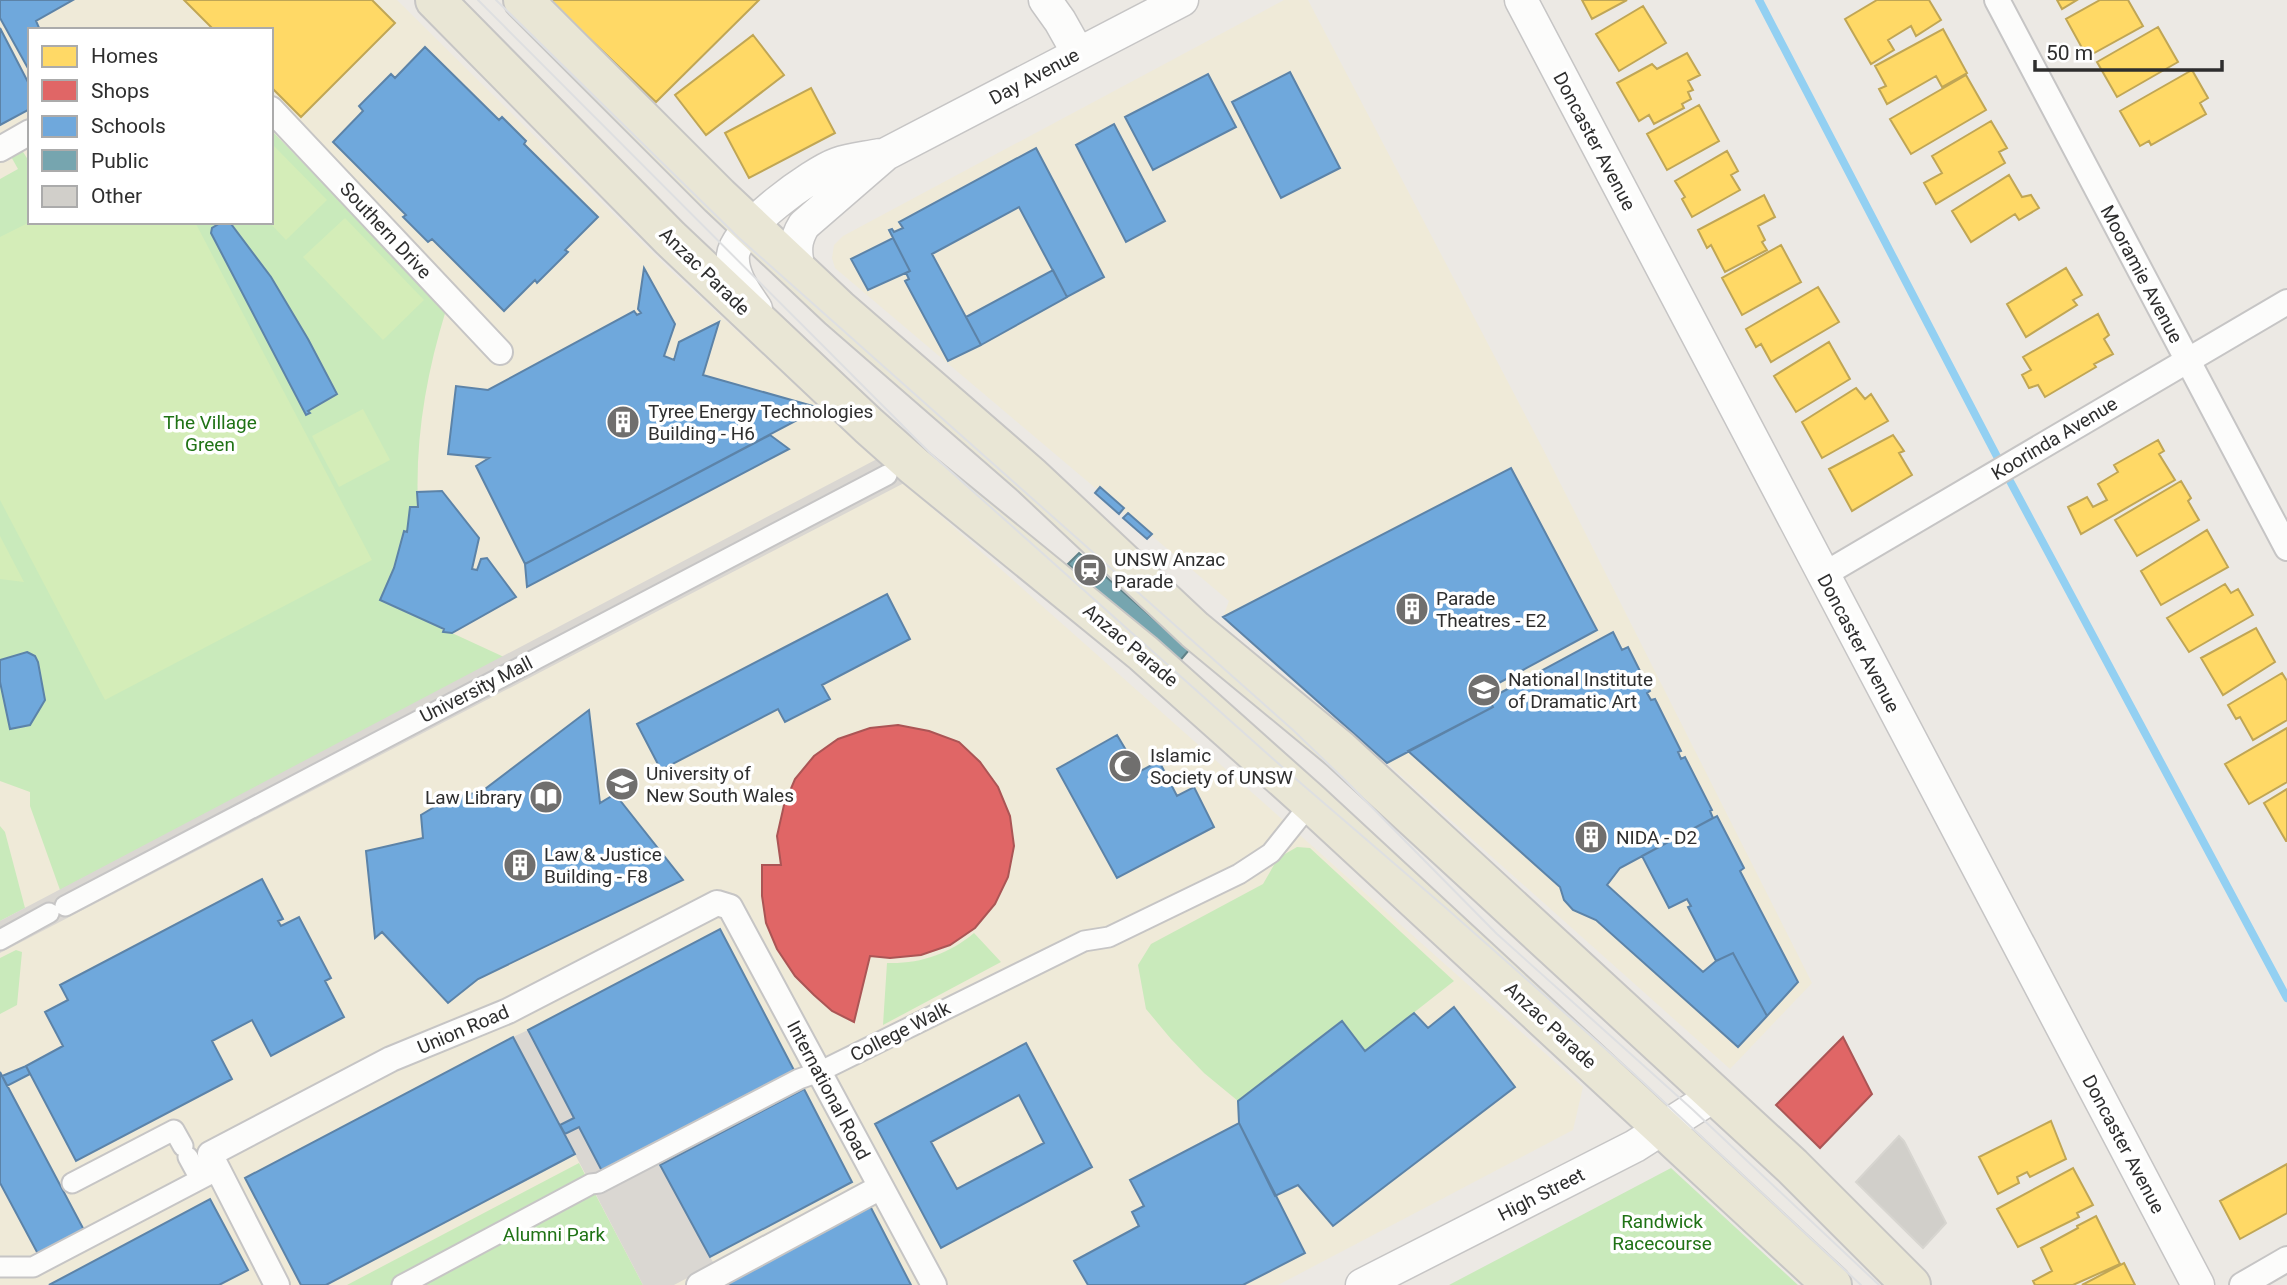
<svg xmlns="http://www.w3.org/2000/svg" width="2287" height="1285" font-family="Roboto,sans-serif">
  <rect width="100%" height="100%" fill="#ece9e4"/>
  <path fill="#efead8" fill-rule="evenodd" d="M 0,0 L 397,0 L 668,268 L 877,459 L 1583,1087 L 1573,1130 L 1278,1285 L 0,1285 ZM 30,30 L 271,30 L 271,222 L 30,222 Z
    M 1284,0 L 1308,0 L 1543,449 L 1812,983 L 1730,1069 L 1223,617 L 1229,601 L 835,268 L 832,258 L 834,245 L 843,236 Z"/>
  <path fill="#c9eabb" d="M 271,130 L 446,310 C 426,375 415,439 418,507 L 410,507 L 407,532 L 404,532 L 443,632 L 452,633 L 504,657 L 60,890 L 30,806 L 30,792 L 0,781 L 0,179 L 18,169 L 9,153 L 20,147 L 30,163 L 30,222 L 271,222 Z
    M 0,826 L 5,832 L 25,908 L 0,921 Z
    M 1297,847 L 1310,848 L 1454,981 L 1365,1051 L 1341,1021 L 1238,1101 L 1204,1073 L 1171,1039 L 1146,1009 L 1138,965 L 1151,944 L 1263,884 L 1278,858 Z
    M 974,933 L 1001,962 L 883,1025 L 887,963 C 920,964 949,954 974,933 Z
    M 16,950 L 22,952 L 17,1005 L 0,1014 L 0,958 Z
    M 579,1163 L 643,1285 L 347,1285 Z
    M 1671,1168 L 1798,1285 L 1449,1285 Z"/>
  <path fill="#d4edb8" d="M 271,143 L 327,200 L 286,240 L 269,222 L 271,222 Z
    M 345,218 L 424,300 L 383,340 L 303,257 Z
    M 30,222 L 195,222 L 372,560 L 105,700 L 0,500 L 0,237 Z
    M 363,409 L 390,460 L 339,487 L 312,436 Z
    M 0,536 L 24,582 L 0,579 Z"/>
  <path fill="#dad7d2" d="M 877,459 L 906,482 L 0,953 L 0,921 Z
    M 528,1030 L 603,1173 L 795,1072 L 804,1089 L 660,1165 L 714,1264 L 674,1285 L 643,1285 L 594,1191 L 418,1285 L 389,1285 L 588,1179 L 513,1037 Z"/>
  <path fill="#ffd966" stroke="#c0a655" stroke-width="2" d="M 184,0 L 372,0 L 395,23 L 301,117 L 271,87 L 271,30 L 214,30 Z
    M 549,0 L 759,0 L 656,102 Z
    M 1582,0 L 1627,0 L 1592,19 Z
    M 1877,0 L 1929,0 L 1941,20 L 1916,36 L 1911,26 L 1888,40 L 1894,50 L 1871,64 L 1845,19 Z
    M 2057,0 L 2077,0 L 2062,9 Z
    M 2100,0 L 2128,0 L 2143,26 L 2087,57 L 2066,19 Z
    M 1643,6 L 1666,43 L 1619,71 L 1596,34 Z
    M 2158,27 L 2178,62 L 2117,97 L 2097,62 Z
    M 1943,29 L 1967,73 L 1942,87 L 1936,76 L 1887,104 L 1879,89 L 1886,86 L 1875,66 Z
    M 753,35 L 784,75 L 706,135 L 675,95 Z
    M 1687,53 L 1700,75 L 1688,81 L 1693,90 L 1688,92 L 1691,99 L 1682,104 L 1684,108 L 1654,124 L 1649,115 L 1639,121 L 1617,83 L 1652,64 L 1657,69 Z
    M 2192,70 L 2208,98 L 2200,103 L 2206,114 L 2151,145 L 2149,141 L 2140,146 L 2120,111 Z
    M 1966,75 L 1986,110 L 1911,154 L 1890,119 Z
    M 811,88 L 835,133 L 749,178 L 725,133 Z
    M 1699,105 L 1719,141 L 1667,170 L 1647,134 Z
    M 1991,121 L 2007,148 L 1999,152 L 2005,163 L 1936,204 L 1924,183 L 1942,173 L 1932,156 Z
    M 1727,151 L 1738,171 L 1731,175 L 1740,190 L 1692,217 L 1682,199 L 1685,197 L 1675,181 Z
    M 2009,175 L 2022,197 L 2031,195 L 2039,208 L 2019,220 L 2015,214 L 1971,242 L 1952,211 Z
    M 1764,195 L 1775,217 L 1758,226 L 1765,240 L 1762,242 L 1767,250 L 1725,272 L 1711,245 L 1707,248 L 1698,230 Z
    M 1781,245 L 1801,282 L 1742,315 L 1722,278 Z
    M 2066,268 L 2082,295 L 2073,300 L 2077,305 L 2026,337 L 2007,304 Z
    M 1818,287 L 1839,322 L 1771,362 L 1761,344 L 1756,347 L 1746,329 Z
    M 2098,314 L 2109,335 L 2104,339 L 2113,354 L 2094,364 L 2096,367 L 2045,397 L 2038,385 L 2029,388 L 2022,375 L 2031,370 L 2023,357 Z
    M 1829,342 L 1850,379 L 1796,412 L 1774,376 Z
    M 1856,388 L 1865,399 L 1871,394 L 1888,421 L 1822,458 L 1802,422 Z
    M 1893,435 L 1904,451 L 1899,453 L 1912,475 L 1852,511 L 1829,469 Z
    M 2158,440 L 2164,451 L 2159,454 L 2175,480 L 2081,534 L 2068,507 L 2087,497 L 2093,507 L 2107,500 L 2098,484 L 2118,472 L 2114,465 Z
    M 2181,481 L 2191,498 L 2188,501 L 2199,520 L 2137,556 L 2115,520 Z
    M 2207,530 L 2228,567 L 2161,605 L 2141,571 Z
    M 2225,584 L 2231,593 L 2238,589 L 2253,615 L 2189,652 L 2167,618 Z
    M 2256,628 L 2275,662 L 2223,695 L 2201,658 Z
    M 2282,673 L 2287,681 L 2287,720 L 2253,740 L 2240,717 L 2236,719 L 2228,705 Z
    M 2287,728 L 2287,782 L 2249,804 L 2225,764 Z
    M 2287,789 L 2287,841 L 2286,841 L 2264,803 Z
    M 2051,1121 L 2066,1159 L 2030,1177 L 2027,1172 L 2017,1177 L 2019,1183 L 1998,1194 L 1979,1157 Z
    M 2287,1164 L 2287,1213 L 2240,1239 L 2220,1201 Z
    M 2073,1168 L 2093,1205 L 2077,1213 L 2079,1217 L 2018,1247 L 1997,1209 Z
    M 2096,1216 L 2120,1264 L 2073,1285 L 2035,1285 L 2033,1281 L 2052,1271 L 2041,1248 L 2078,1228 L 2077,1226 Z
    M 2124,1263 L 2135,1285 L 2082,1285 Z"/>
  <path fill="#e06666" stroke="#ab5555" stroke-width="2" d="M 898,725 L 929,731 L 959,742 L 980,762 L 998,787 L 1010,816 L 1014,846 L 1008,877 L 995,904 L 975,928 L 950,945 L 921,955 L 890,958 L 870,956 L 854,1022 L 832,1011 L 814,995 L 795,976 L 777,949 L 766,923 L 762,896 L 762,865 L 781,865 L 777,836 L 784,805 L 795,779 L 814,756 L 838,739 L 870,728 Z
    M 1843,1037 L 1872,1094 L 1820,1148 L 1776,1105 Z"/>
  <path fill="#6fa8dc" stroke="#5c83a8" stroke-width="2" fill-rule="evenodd" d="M 0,0 L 73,0 L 36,21 L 40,30 L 30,30 L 30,72 L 0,18 Z
    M 0,28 L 30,86 L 30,109 L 0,125 Z
    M 425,47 L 499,120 L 502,117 L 526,141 L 524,144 L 598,217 L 565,250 L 568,252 L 537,283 L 535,280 L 504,311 L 432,239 L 428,242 L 403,217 L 406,215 L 333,142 L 363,111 L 359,106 L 391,74 L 395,78 Z
    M 1290,72 L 1340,168 L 1281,198 L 1232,102 Z
    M 1208,74 L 1236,127 L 1153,170 L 1125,117 Z
    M 1114,124 L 1165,221 L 1126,242 L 1076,145 Z
    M 1036,148 L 1104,277 L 1067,297 L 1019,207 L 932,254 L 981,345 L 948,361 L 905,281 L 909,279 L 906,273 L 910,271 L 889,230 L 892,229 L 894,232 L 903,228 L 899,222 Z
    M 222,222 L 231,224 L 271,277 L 308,339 L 337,394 L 308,411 L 310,413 L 306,415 L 211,233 L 212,228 Z
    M 893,238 L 910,271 L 868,290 L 851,259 Z
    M 644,268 L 675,324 L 664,356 L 674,360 L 679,342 L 719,322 L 703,375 L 820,408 L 525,564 L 476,466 L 489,458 L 448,454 L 456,386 L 488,390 L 634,311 L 637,315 L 641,313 L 638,309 Z
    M 1053,270 L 1067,297 L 981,345 L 966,317 Z
    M 770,435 L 789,449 L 527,587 L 525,564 Z
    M 1511,468 L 1597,630 L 1495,685 L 1499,694 L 1489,699 L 1493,707 L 1387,763 L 1223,617 Z
    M 1100,487 L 1124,508 L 1119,514 L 1095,493 Z
    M 442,491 L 479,538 L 472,569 L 477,570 L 481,559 L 487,558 L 516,597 L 452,633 L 443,632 L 444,629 L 380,600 L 394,568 L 404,531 L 407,532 L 410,507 L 418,507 L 417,492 Z
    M 1128,513 L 1152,534 L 1147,539 L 1123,518 Z
    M 887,594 L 910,639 L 822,685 L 830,699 L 785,722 L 778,709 L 661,770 L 637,724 Z
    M 1613,632 L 1622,650 L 1628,647 L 1650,691 L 1647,693 L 1651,700 L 1655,699 L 1681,751 L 1678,752 L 1681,759 L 1685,757 L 1712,810 L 1710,811 L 1713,818 L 1620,868 L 1607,885 L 1703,972 L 1716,961 L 1733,953 L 1767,1016 L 1738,1047 L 1596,920 L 1573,910 L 1564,900 L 1560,887 L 1408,751 L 1493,707 L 1489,699 Z
    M 27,652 L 35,656 L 38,662 L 45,700 L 30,725 L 10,729 L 0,682 L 0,660 Z
    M 589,710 L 600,803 L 615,794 L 683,880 L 478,979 L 448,1003 L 382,932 L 375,938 L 366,851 L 423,838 L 421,815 L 451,797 L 481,792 Z
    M 1117,735 L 1139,772 L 1159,761 L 1177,796 L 1194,787 L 1214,827 L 1117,878 L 1057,769 Z
    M 1717,816 L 1744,868 L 1740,871 L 1798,982 L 1767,1016 L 1733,953 L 1716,961 L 1688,907 L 1691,906 L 1687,899 L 1669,908 L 1642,856 Z
    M 262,879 L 283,919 L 278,921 L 281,926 L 299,917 L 331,978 L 325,981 L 344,1017 L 271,1056 L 252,1020 L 212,1041 L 232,1079 L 76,1161 L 26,1066 L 63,1046 L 45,1012 L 68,1000 L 60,985 Z
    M 720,929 L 795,1072 L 603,1173 L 579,1127 L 565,1134 L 560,1125 L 574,1118 L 528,1030 Z
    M 1454,1007 L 1515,1087 L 1333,1226 L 1298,1185 L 1275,1196 L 1239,1123 L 1238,1101 L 1342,1021 L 1365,1051 L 1414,1013 L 1428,1028 Z
    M 513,1037 L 575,1154 L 326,1285 L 301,1285 L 245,1178 Z
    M 1026,1043 L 1092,1167 L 941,1248 L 875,1124 ZM 1019,1095 L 1044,1143 L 957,1189 L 931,1142 Z
    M 26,1066 L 30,1074 L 7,1086 L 2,1076 Z
    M 0,1072 L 84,1230 L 38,1254 L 0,1183 Z
    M 804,1089 L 852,1182 L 710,1257 L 660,1165 Z
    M 1239,1123 L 1305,1253 L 1243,1285 L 1088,1285 L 1074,1261 L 1139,1226 L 1132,1212 L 1144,1206 L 1130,1180 Z
    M 210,1199 L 248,1270 L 219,1285 L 49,1285 Z
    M 869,1204 L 911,1285 L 716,1285 Z"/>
  <path fill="#76a5af" stroke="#608188" stroke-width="2" d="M 1079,553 L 1189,650 L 1178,663 L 1068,564 Z"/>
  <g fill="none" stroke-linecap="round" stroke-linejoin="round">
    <path stroke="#93d0f2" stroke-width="8" d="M 1759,0 L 2003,468 L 2287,998"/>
  </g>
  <path fill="#d1cfca" stroke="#d7d5d0" stroke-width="2" d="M 1899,1136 L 1904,1141 L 1946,1223 L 1923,1248 L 1856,1182 Z"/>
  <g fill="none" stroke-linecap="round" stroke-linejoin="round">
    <defs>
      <path id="pedestrian" d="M 65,906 L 887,475
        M 0,940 L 49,913
        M 188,1157 L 200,1179
        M 72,1183 L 174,1130 L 183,1146
        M 0,1267 L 33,1267 L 218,1170
        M 402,1285 L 591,1184 L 599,1183 L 799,1079 L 819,1072 L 1084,941 L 1109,937 L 1239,874 L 1271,853 L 1311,803"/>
      <path id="minor" d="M 1997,0 L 2287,548
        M 271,109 L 500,352
        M 0,149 L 30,132
        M 1823,575 L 2287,302
        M 277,1285 L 210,1154 L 391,1059 L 508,1011 L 717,903 L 730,907 L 934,1285
        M 699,1285 L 881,1187
        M 2242,1285 L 2287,1259"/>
      <path id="tertiary" d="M 1045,0 L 1060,21 L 1078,53
        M 1521,0 L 2198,1285
        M 799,271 C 795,252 794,241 804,225 L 886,154 L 1182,0
        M 756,309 C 746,294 731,275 733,255 C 736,228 812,173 837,164 C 851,159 866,158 880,155
        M 1362,1285 L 1635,1146 L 1715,1095"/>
      <path id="primary" d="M 435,0 L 670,238 L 869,426 L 914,466 L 1143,653 L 1311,803 L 1832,1285
        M 523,0 L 719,196 L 839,309 L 1031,476 L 1195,630 L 1340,750 L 1792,1166 L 1911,1285"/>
    </defs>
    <use href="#pedestrian" stroke="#c6c5c5" stroke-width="23"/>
    <use href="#minor" stroke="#c6c5c5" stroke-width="28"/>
    <use href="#tertiary" stroke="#c6c5c5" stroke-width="35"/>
    <use href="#primary" stroke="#c6c5c4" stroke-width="42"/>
    <use href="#pedestrian" stroke="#fcfcfb" stroke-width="19"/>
    <use href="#minor" stroke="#fcfcfb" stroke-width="24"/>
    <use href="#tertiary" stroke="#fcfcfb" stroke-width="32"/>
    <use href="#primary" stroke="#e9e6d5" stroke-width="38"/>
    <path stroke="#dedfe1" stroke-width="2" d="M 478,0 L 930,453 L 1289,773 L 1446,908 L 1634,1074 L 1861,1285
      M 496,0 L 739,238 L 1294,731 L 1346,781 L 1497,934 L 1692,1109 L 1879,1285"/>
  </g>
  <defs>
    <symbol id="building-disc" viewBox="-11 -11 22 22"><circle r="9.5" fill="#706f6e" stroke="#fff"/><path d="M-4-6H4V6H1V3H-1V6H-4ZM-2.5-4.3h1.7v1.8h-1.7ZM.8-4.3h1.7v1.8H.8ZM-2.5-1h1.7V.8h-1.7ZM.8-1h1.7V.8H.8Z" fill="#fff"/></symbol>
    <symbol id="station-disc" viewBox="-11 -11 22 22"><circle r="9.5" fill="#706f6e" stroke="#fff"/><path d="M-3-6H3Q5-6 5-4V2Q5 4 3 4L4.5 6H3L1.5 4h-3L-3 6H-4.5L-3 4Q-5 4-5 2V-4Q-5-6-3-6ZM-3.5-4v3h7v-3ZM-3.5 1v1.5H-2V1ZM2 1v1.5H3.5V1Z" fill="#fff"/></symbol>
    <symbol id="university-disc" viewBox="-11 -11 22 22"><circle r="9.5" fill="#706f6e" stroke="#fff"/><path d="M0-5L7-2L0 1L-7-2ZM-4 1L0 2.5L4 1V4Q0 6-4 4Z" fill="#fff"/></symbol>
    <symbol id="mosque-disc" viewBox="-11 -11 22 22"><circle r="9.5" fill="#706f6e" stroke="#fff"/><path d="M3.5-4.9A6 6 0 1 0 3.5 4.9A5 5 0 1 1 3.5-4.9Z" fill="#fff"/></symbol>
    <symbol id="library-disc" viewBox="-11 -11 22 22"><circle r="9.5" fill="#706f6e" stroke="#fff"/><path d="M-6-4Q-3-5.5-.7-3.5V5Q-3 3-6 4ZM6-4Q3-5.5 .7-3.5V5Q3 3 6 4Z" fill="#fff"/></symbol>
  </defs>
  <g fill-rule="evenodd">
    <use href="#building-disc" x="604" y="403" width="38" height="38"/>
    <use href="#station-disc" x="1071" y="551" width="38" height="38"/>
    <use href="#building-disc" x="1393" y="590" width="38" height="38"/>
    <use href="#university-disc" x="1465" y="671" width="38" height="38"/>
    <use href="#mosque-disc" x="1106" y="747" width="38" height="38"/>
    <use href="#university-disc" x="603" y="765" width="38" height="38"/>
    <use href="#library-disc" x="527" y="778" width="38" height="38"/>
    <use href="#building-disc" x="1572" y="818" width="38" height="38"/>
    <use href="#building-disc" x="501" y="846" width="38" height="38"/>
  </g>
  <g text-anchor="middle" stroke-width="7" stroke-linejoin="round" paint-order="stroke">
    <g font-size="19" fill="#2e2e2e" stroke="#fff">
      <text transform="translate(1034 76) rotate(-28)" y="7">Day Avenue</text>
      <text transform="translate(1595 141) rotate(62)" y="7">Doncaster Avenue</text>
      <text transform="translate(386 230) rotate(47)" y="7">Southern Drive</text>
      <text transform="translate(705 271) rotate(44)" y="7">Anzac Parade</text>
      <text transform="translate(2142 274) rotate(62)" y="7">Mooramie Avenue</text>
      <text transform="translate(2054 438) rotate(-31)" y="7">Koorinda Avenue</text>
      <text transform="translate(1859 643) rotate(62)" y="7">Doncaster Avenue</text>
      <text transform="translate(1131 645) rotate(40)" y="7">Anzac Parade</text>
      <text transform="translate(476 689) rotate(-27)" y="7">University Mall</text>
      <text transform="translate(1551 1025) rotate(43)" y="7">Anzac Parade</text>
      <text transform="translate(463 1029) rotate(-23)" y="7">Union Road</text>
      <text transform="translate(900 1031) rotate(-27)" y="7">College Walk</text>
      <text transform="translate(829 1090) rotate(62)" y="7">International Road</text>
      <text transform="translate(2124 1144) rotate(62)" y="7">Doncaster Avenue</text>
      <text transform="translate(1541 1194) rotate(-27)" y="7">High Street</text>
    </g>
    <g font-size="19" fill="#2e2e2e" stroke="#fff" text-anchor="start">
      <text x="648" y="418">Tyree Energy Technologies<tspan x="648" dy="22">Building - H6</tspan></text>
      <text x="1114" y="566">UNSW Anzac<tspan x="1114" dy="22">Parade</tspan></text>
      <text x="1436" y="605">Parade<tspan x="1436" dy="22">Theatres - E2</tspan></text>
      <text x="1508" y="686">National Institute<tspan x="1508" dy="22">of Dramatic Art</tspan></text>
      <text x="1150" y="762">Islamic<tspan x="1150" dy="22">Society of UNSW</tspan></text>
      <text x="646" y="780">University of<tspan x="646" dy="22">New South Wales</tspan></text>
      <text x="522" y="804" text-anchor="end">Law Library</text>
      <text x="1616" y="844">NIDA - D2</text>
      <text x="544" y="861">Law &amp; Justice<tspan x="544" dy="22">Building - F8</tspan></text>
    </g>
    <g font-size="19" fill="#207316" stroke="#fff">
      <text x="210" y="429">The Village<tspan x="210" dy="22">Green</tspan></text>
      <text x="1662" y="1228">Randwick<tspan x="1662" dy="22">Racecourse</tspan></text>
      <text x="554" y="1241">Alumni Park</text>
    </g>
  </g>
  <rect x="28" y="28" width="245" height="196" fill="#ffffff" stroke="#ababab" stroke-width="2"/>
  <rect x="42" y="46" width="35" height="21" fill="#ffd966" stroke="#ababab" stroke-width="2"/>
  <text x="91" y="63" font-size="21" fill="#2e2e2e">Homes</text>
  <rect x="42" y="80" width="35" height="21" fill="#e06666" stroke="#ababab" stroke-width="2"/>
  <text x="91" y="98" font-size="21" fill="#2e2e2e">Shops</text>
  <rect x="42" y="116" width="35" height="21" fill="#6fa8dc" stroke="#ababab" stroke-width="2"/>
  <text x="91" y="133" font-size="21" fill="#2e2e2e">Schools</text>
  <rect x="42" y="150" width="35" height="21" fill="#76a5af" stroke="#ababab" stroke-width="2"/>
  <text x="91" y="168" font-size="21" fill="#2e2e2e">Public</text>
  <rect x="42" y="186" width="35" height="21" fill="#d1cfca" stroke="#ababab" stroke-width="2"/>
  <text x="91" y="203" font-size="21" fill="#2e2e2e">Other</text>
  <path d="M2035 60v10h187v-10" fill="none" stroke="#2e2e2e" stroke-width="3.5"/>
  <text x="2046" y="60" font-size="21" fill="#2e2e2e" stroke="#ffffff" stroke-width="5" paint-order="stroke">50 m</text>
</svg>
